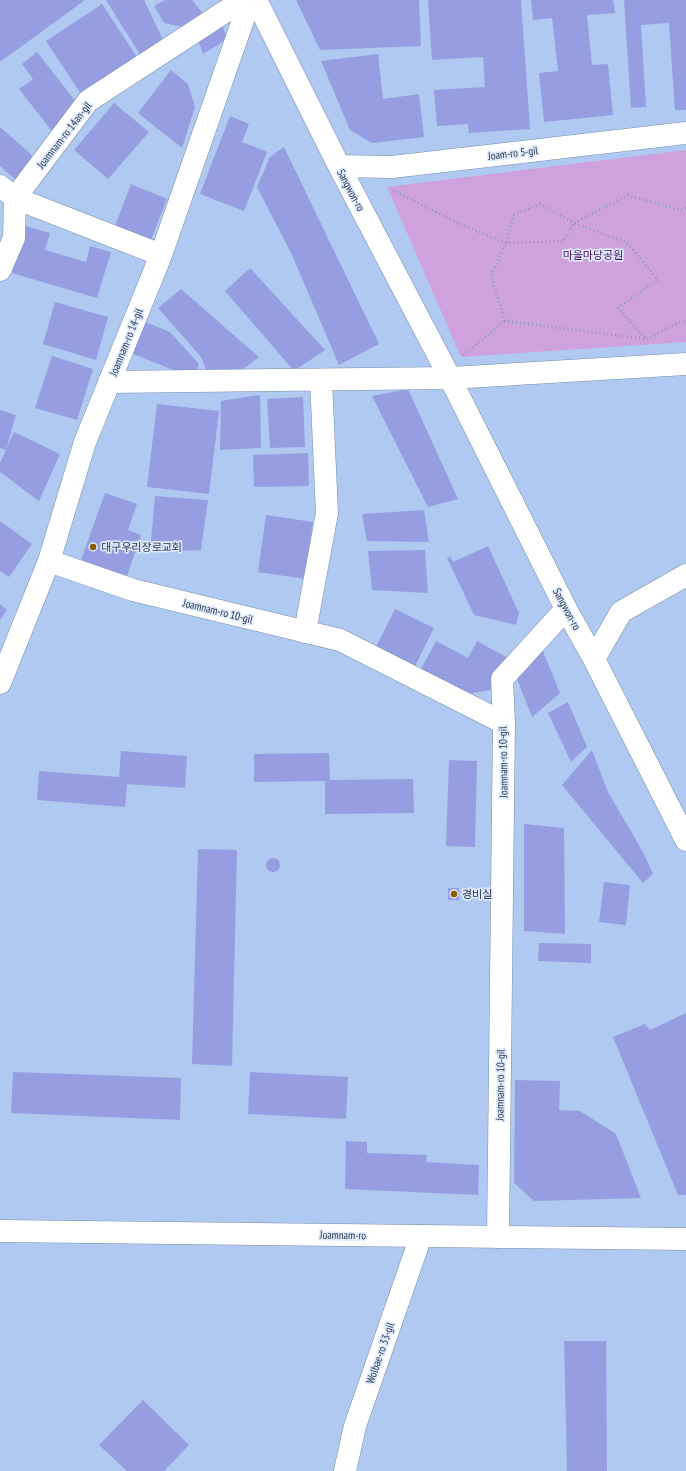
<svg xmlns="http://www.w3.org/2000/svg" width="686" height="1471" font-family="'PT Sans Narrow','Noto Sans KR',sans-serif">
  <rect width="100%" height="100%" fill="#b0c9f0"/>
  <path fill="#cfa2dd" d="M 686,150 L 686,342 L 461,357 L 387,187 Z"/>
  <path fill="#969ee1" d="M 0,0 L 85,0 L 0,62 Z
    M 106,0 L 144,0 L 164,42 L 141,56 Z
    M 165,0 L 192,0 L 205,16 L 188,28 L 164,23 L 154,6 Z
    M 296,0 L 419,0 L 421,46 L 320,50 Z
    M 428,0 L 521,0 L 530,129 L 469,133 L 468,124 L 437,126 L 434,90 L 485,87 L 483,57 L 432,60 Z
    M 531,0 L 613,0 L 615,13 L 587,15 L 592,65 L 608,64 L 613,115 L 544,122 L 539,73 L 558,71 L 552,18 L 533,20 Z
    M 624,0 L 686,0 L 686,110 L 675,110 L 669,23 L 641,25 L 646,107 L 631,108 Z
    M 102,4 L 137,57 L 81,94 L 46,41 Z
    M 222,24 L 227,39 L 203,54 L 198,39 Z
    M 37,52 L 80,107 L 51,130 L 19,89 L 33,79 L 22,64 Z
    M 378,54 L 383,99 L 419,94 L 424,137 L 372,143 L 350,130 L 321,61 Z
    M 171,70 L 188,84 L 195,107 L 182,148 L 138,113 Z
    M 114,103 L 149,132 L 108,179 L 74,150 Z
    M 230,116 L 249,124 L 242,142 L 267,152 L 244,211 L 200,194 Z
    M 0,127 L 34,157 L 15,179 L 0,166 Z
    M 284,147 L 379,344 L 339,365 L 292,255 L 257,187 L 270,157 Z
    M 131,184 L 167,199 L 151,240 L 115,226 Z
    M 26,226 L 50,233 L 45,250 L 86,262 L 90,246 L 111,252 L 97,298 L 12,273 Z
    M 250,268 L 325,350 L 294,371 L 225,291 Z
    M 181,289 L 259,357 L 238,373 L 207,372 L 201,357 L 158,308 Z
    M 55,302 L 108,317 L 96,360 L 43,344 Z
    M 143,321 L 170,332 L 199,364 L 193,378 L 131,353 Z
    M 52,356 L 93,369 L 77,420 L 35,408 Z
    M 408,389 L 458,499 L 428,507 L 372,396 Z
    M 260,395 L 261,448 L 220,450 L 221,401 Z
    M 303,397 L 305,447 L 270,448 L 267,399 Z
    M 157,404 L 219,411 L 209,494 L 147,487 Z
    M 0,410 L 16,415 L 6,450 L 14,432 L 60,454 L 39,501 L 0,472 L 0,463 L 6,450 L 0,448 Z
    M 308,453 L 309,486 L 254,487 L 253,455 Z
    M 105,493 L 137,504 L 128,530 L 141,535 L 127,576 L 81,560 Z
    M 155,496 L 208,500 L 201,550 L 150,552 Z
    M 424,510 L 429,542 L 367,541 L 362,514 Z
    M 266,515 L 313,522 L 305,579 L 258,572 Z
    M 0,521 L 32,544 L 9,577 L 0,571 Z
    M 488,546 L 519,613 L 516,625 L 474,615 L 447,558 L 450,556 L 453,562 Z
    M 425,550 L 428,593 L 372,590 L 368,551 Z
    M 0,604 L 7,610 L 0,620 Z
    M 395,609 L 434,628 L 415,666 L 376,647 Z
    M 436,641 L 468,658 L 477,641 L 508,658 L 491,690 L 468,694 L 421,669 Z
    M 542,649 L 560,693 L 532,717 L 516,676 Z
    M 568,702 L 587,747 L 571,762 L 548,713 Z
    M 592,750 L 608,792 L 643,852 L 653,874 L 643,883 L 562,785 Z
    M 121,751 L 187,756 L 185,788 L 127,784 L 125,807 L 37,800 L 39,771 L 119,777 Z
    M 329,753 L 330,780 L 413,779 L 414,813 L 325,814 L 325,781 L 254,782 L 254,754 Z
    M 449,760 L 477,761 L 475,847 L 446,846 Z
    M 524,824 L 564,828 L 565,934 L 524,931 Z
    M 198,849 L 237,850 L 232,1066 L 192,1064 Z
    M266 865a7 7 0 1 1 14 0a7 7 0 1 1-14 0Z
    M 604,882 L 630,885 L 626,925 L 599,922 Z
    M 448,888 L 459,888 L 459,900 L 448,900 Z
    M 539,943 L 591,944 L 591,963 L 538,961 Z
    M 686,1013 L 686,1195 L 678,1195 L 613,1037 L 645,1024 L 650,1030 Z
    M 13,1072 L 181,1078 L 180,1120 L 11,1113 Z
    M 250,1072 L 348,1077 L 346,1119 L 248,1114 Z
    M 515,1080 L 560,1081 L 559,1110 L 580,1111 L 616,1134 L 641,1198 L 534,1201 L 514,1183 Z
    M 346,1141 L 367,1142 L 367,1153 L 427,1155 L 426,1162 L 479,1165 L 478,1195 L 345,1189 Z
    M 564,1341 L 606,1341 L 607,1471 L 567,1471 Z
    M 143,1400 L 189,1445 L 164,1471 L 127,1471 L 99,1445 Z"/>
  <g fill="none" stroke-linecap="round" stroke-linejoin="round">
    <defs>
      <path id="minor" d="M 256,0 L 339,166 L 450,378 L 566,609 L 594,659 L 686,840
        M 339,166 L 392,167 L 686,133
        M 0,186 L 15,198 L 161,255
        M 0,270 L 14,238 L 15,198 L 88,101 L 243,0
        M 109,382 L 450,378 L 686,364
        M 49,561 L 133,590 L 340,640 L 504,723 L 498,1237
        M 305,632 L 327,513 L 321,380
        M 594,659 L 621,612 L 686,575
        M 0,683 L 49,561 L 85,442 L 161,255 L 250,0
        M 504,723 L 502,679 L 566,609
        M 345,1471 L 355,1426 L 421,1236"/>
      <path id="major" d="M 0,1231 L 686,1239"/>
    </defs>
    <use href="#minor" stroke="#758db1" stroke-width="23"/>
    <use href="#major" stroke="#758db1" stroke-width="23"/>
    <path stroke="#869ab9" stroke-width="2.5" stroke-dasharray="1 3" stroke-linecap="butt" d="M 393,190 L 458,223 L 506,243 L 563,241 L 574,223 L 627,243 L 658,280 L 651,284 L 618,308 L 646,339
      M 686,208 L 680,210 L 628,195 L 574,223 L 540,204 L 514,215 L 506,243 L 491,276 L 505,321 L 647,339 L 686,319
      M 463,355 L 505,321"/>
    <use href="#minor" stroke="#fff" stroke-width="22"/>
    <use href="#major" stroke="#fff" stroke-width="22"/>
  </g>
  <g fill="#895e00" stroke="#dce9fd" stroke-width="1.5">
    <circle cx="93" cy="547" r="4"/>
    <circle cx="454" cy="894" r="4"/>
  </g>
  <g text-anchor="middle" stroke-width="3.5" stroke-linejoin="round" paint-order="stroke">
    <g font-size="11" fill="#2c3646" stroke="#dce9fd">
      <text transform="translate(64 135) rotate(-52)" y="4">Joamnam-ro 14an-gil</text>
      <text transform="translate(513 153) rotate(-7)" y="4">Joam-ro 5-gil</text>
      <text transform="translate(351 190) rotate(62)" y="4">Sangwon-ro</text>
      <text transform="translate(126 342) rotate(-68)" y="4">Joamnam-ro 14-gil</text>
      <text transform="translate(567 609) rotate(62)" y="4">Sangwon-ro</text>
      <text transform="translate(218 611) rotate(14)" y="4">Joamnam-ro 10-gil</text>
      <text transform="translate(503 762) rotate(-91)" y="4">Joamnam-ro 10-gil</text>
      <text transform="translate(500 1085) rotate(-89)" y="4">Joamnam-ro 10-gil</text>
      <text transform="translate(343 1235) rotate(1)" y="4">Joamnam-ro</text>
      <text transform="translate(380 1353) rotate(-71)" y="4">Wolbae-ro 33-gil</text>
    </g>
    <g font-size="11" fill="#4b125a" stroke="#dce9fd">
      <text x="593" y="259">마을마당공원</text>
    </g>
    <g font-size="11" fill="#2c3646" stroke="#dce9fd" text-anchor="start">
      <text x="101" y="551">대구우리장로교회</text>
      <text x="462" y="898">경비실</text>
    </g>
  </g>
</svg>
